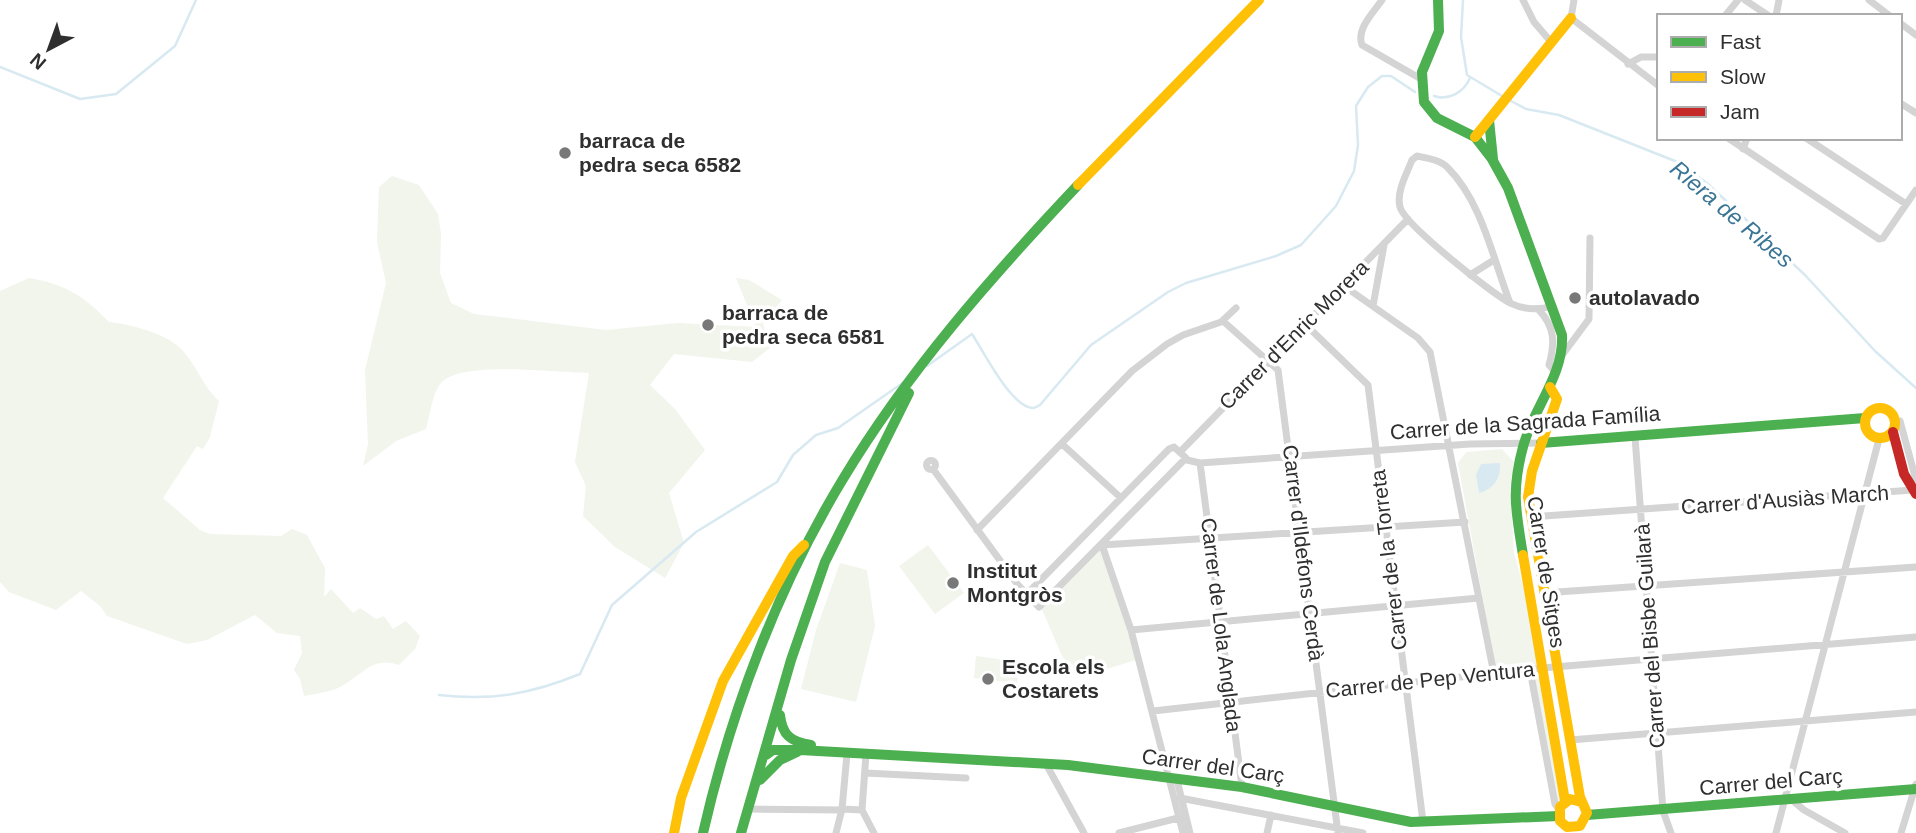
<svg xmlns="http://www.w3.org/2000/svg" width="1916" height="833" font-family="Arial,sans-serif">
  <rect width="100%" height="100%" fill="#fff"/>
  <path fill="#f1f5ec" d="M 392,176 L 419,185 L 438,214 L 441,234 L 440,273 L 451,303 L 474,314 L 606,330 L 677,323 L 756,327 L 736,278 L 749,280 L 782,300 L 763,323 L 770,348 L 752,362 L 674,354 L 650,385 L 675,409 L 705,450 L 669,493 L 684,543 L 665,578 L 615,547 L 583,516 L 586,486 L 575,462 L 589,373 C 558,373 461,360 441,383 C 432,393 430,417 426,429 L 396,441 L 363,466 L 368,444 L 365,370 L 386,283 L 377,242 L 379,187 Z
    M 29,278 C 65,284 84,296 109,322 C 130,324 170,334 184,352 C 198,368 203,387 219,401 L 210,437 L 203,449 L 197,446 L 163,498 L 200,530 L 210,534 L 281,536 L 292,529 L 307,535 L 325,568 L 324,597 L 331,589 L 353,613 L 360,608 L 376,619 L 384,616 L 393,629 L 406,621 L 420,636 L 415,649 L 399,665 C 371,655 361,677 338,688 C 328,692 315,694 304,696 L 300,679 L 294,670 L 302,653 L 300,636 L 277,633 L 255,615 L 207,640 L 187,644 L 107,616 L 100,606 L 81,591 L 56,610 L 9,592 L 0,582 L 0,291 Z
    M 1502,449 L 1514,462 L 1510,486 L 1514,553 L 1525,593 L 1538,666 L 1496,671 L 1458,463 L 1466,452 Z
    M 928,545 L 964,593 L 935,614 L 899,566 Z
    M 1102,545 L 1139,659 L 1087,675 L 1063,658 L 1040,605 Z
    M 840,563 L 867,570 L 875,626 L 856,702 L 801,689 L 816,630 Z
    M 976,656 L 1020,662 L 1017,683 L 974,678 Z
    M 1538,671 L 1561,800 L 1557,805 L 1532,672 Z"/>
  <path fill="#d8e9f2" d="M 1500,463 C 1501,478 1494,489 1479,493 L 1476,475 L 1481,464 Z"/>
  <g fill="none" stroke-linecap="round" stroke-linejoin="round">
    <path stroke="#d8e9f2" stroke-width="2.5" d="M 1463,0 L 1461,37 L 1467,75 L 1502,96
      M 0,67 L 80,99 L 116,94 L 175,46 L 196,0
      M 1434,96 C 1449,101 1464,92 1470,78
      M 1511,101 L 1526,109 L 1559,115 L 1680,163 L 1708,184 L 1805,275 L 1875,351 L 1916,388
      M 927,366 L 972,334 C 984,352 1012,409 1034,408 L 1040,405 L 1091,345 L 1168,292 L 1186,283 L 1276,256 L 1301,245 L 1336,206 L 1354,171 L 1358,145 L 1356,106 L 1368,87 L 1382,76 L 1391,76 L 1415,92
      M 439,695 C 492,701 531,694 580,674 L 612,605 L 696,532 L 777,482 L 793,455 L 816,435 L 838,428 L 904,382"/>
    <path stroke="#d4d4d4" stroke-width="7" d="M 1382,0 C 1373,13 1356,29 1362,45 L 1421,79
      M 1523,0 L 1534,22 L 1552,43
      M 1574,0 L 1571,18 L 1659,86
      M 1745,0 L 1769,16
      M 1869,0 L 1890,16
      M 1725,16 L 1738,0
      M 1776,16 L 1779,0
      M 1900,23 L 1916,35
      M 1628,64 L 1641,57 L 1659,57
      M 1900,103 L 1916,113
      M 1728,138 L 1879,239 L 1883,238 L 1916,190
      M 1806,138 L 1906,204
      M 1743,149 L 1747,138
      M 1470,275 L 1494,260
      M 1344,286 L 1418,338 L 1430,352 L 1494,674
      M 1510,303 C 1493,259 1482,202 1448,168 C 1441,160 1427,158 1417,156 L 1412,160 C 1407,173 1396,192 1400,207 C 1404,224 1491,293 1510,303 C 1524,310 1539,310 1553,306
      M 1373,306 L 1384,245
      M 1539,310 C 1555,327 1555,343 1549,365 L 1556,373
      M 1223,321 L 1278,370 L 1338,833
      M 1305,324 L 1368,385 L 1423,822
      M 1563,354 L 1589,319 L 1590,238
      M 1900,421 L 1916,480
      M 1635,437 L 1663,811 L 1671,833
      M 1062,444 L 1121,498
      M 1180,452 L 1408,219
      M 1187,460 L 1200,463 L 1470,444 L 1541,443
      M926.5 465a4.5 4.5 0 1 1 9 0a4.5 4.5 0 1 1-9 0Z
      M 1200,463 L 1242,787
      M 933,469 L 1018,585 L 1039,607 L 1186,458 L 1174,447 L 1169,449 L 1027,594
      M 1530,517 L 1913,490
      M 977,530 L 1132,371 L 1167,344 L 1183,335 L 1221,322 L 1236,308
      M 1102,545 L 1465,522
      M 1102,545 L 1131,630 L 1183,833
      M 1543,593 L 1916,567
      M 1131,630 L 1479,598
      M 1530,670 L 1555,804 L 1559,809
      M 1153,711 L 1542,668 L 1916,637
      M 1570,740 L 1916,712
      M 1046,764 L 1084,833
      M 865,773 L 966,778
      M 1177,780 L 1190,833
      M 1180,798 L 1363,833
      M 1792,800 L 1804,810 L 1845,833
      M 749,809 L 842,810
      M 842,809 L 862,810
      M 862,810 L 866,754
      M 862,810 L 874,833
      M 836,833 L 842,809 L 847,754
      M 1119,833 L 1178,818
      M 1267,833 L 1271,815
      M 1776,833 L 1879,439
      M 1901,833 L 1916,784"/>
    <path stroke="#4caf50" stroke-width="10" d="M 1438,0 L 1439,31 L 1422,72 L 1424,102 L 1437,118 L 1475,137 L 1492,159 L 1508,188 L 1562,335 C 1564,376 1533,408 1523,447 C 1511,491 1516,512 1523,555
      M 1489,120 L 1493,159
      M 1541,443 L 1865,418
      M 780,715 C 782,735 791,742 811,745
      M 766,755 L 773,750 L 800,750 L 1068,765 L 1242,787 L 1411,822 L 1559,816
      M 760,780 L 780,760 L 797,752
      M 1587,815 L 1916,789
      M 703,833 C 731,711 778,586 843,479 C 908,371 992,276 1078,185
      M 741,833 L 791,660 L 825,562 L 909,393"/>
    <path stroke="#ffc107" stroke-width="10" d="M 1475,137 L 1571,18
      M 1078,185 L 1259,0
      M 1550,387 L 1557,399 L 1532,471 L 1528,497 L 1580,797 L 1587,813 L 1580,826 L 1567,827 L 1560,821 L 1560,807 L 1570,799 L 1581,802
      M1865 423a15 15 0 1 1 30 0a15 15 0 1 1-30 0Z
      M 1523,555 L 1565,801
      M 674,833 L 681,798 L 723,681 L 793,556 L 804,545"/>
    <path stroke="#c62828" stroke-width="10" d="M 1893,432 L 1904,474 L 1916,494"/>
  </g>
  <g fill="#787878" stroke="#fff" stroke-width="2.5">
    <circle cx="565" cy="153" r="7"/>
    <circle cx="1575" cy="298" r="7"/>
    <circle cx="708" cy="325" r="7"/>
    <circle cx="953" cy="583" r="7"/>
    <circle cx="988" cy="679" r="7"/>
  </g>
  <g text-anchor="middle" stroke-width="7" stroke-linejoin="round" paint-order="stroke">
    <g font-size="21" font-weight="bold" fill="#2f2f2f" stroke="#fff" text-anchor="start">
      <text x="579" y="148">barraca de<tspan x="579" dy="24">pedra seca 6582</tspan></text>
      <text x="1589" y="305">autolavado</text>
      <text x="722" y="320">barraca de<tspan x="722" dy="24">pedra seca 6581</tspan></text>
      <text x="967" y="578">Institut<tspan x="967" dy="24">Montgròs</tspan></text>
      <text x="1002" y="674">Escola els<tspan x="1002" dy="24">Costarets</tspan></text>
    </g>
    <g font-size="21" fill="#2f2f2f" stroke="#fff">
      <text transform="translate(1294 335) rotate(-45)" y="7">Carrer d'Enric Morera</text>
      <text transform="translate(1525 423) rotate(-4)" y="7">Carrer de la Sagrada Família</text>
      <text transform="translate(1785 500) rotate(-4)" y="7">Carrer d'Ausiàs March</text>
      <text transform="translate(1303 553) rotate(83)" y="7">Carrer d'Ildefons Cerdà</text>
      <text transform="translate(1389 560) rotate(-97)" y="7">Carrer de la Torreta</text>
      <text transform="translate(1546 572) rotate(81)" y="7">Carrer de Sitges</text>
      <text transform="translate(1221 625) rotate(83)" y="7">Carrer de Lola Anglada</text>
      <text transform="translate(1650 636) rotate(-94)" y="7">Carrer del Bisbe Guilarà</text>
      <text transform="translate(1430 680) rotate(-6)" y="7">Carrer de Pep Ventura</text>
      <text transform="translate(1213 766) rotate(8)" y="7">Carrer del Carç</text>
      <text transform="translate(1771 782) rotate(-5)" y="7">Carrer del Carç</text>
    </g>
    <g font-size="23" font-style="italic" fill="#3a7595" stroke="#fff">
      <text transform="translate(1732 214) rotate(40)" y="8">Riera de Ribes</text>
    </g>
  </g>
  <rect x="1657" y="14" width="245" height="126" fill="#ffffff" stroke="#acacac" stroke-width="2"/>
  <rect x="1671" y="37" width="35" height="10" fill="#4caf50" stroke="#acacac" stroke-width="2"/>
  <text x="1720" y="49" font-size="21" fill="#2f2f2f">Fast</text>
  <rect x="1671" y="72" width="35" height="10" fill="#ffc107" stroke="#acacac" stroke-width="2"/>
  <text x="1720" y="84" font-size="21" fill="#2f2f2f">Slow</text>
  <rect x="1671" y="107" width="35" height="10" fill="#c62828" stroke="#acacac" stroke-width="2"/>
  <text x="1720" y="119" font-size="21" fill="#2f2f2f">Jam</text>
  <g transform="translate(49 49) rotate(221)" stroke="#ffffff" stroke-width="5" paint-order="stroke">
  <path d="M0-5L12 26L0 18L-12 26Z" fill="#2f2f2f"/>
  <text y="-10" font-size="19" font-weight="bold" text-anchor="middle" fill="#2f2f2f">N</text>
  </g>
</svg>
